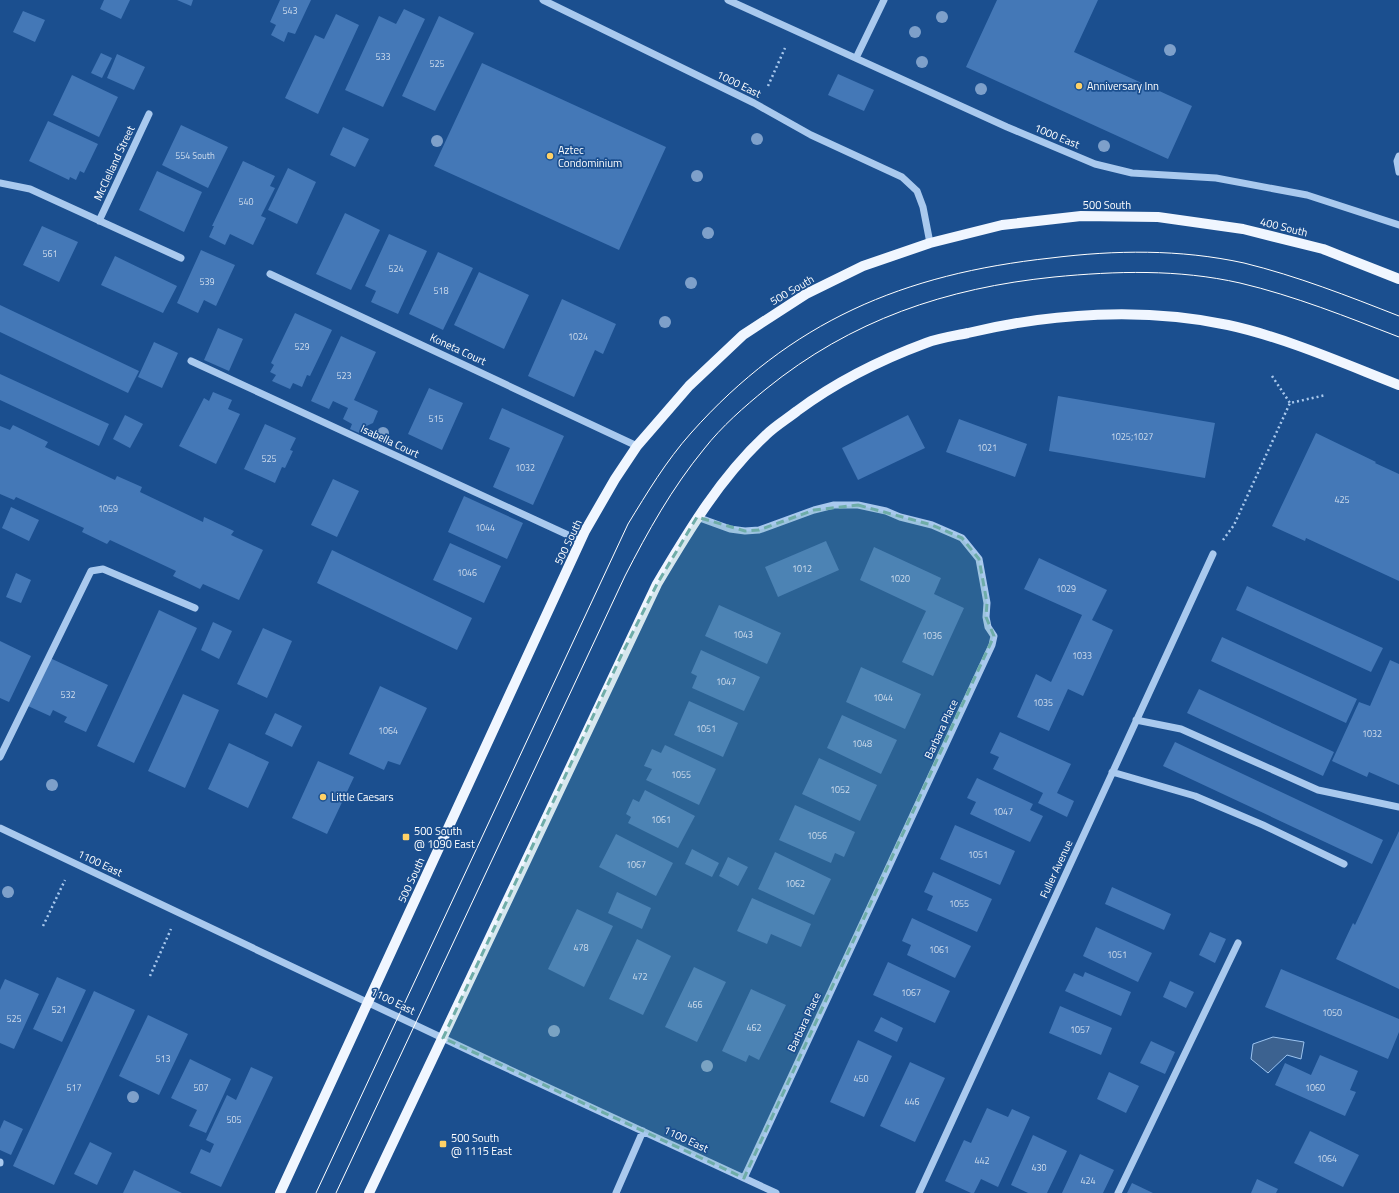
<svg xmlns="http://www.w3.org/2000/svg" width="1399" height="1193" font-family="'Titillium Web',sans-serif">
  <rect width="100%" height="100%" fill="#1b4f8f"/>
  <path fill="#3c6290" stroke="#9cc4f0" d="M 1273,1037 L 1304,1042 L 1301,1059 L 1287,1055 L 1268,1073 L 1251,1059 L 1253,1044 Z"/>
  <path fill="#4478b7" d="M 104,0 L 130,0 L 121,19 L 100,9 Z
    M 177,0 L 193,0 L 191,6 Z
    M 280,0 L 311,0 L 295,34 L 288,32 L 284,42 L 271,35 L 276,25 L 270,22 Z
    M 997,0 L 1098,0 L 1074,52 L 1192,106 L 1168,159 L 966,67 Z
    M 404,9 L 425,19 L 383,107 L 345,90 L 379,16 L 396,24 Z
    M 23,11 L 45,20 L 35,42 L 13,32 Z
    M 336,14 L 359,25 L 318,114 L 285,98 L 315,35 L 324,39 Z
    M 439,16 L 474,33 L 435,111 L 402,96 Z
    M 101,53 L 112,58 L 102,78 L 91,73 Z
    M 117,54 L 145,67 L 134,90 L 107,78 Z
    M 482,63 L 666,147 L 619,250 L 434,166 Z
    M 838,74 L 874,90 L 864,111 L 828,95 Z
    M 72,75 L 118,97 L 99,137 L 53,115 Z
    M 48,121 L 98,144 L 84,173 L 80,171 L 76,180 L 70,177 L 69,180 L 29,161 Z
    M 181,125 L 228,147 L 208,188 L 162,165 Z
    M 343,127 L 369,139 L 355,167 L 330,155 Z
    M 243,161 L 275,176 L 270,186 L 275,188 L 261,216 L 266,218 L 253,245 L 230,234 L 225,245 L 209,237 L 214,226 L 212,226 Z
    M 288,168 L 316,182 L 297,224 L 268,210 Z
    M 157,171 L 202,192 L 184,232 L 139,210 Z
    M 345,213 L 380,230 L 351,290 L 316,274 Z
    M 42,226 L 78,242 L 59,282 L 23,265 Z
    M 389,234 L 427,251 L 398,314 L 371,302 L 376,291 L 365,286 Z
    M 201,250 L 235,265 L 216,306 L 204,300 L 198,313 L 177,303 Z
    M 438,252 L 473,268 L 443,330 L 409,314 Z
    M 115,256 L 177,286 L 163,313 L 101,285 Z
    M 479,272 L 529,295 L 504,349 L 454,325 Z
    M 562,299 L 616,324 L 603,354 L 595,350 L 574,397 L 528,376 Z
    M 0,305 L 139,371 L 128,393 L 0,332 Z
    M 295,313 L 332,330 L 310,376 L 307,375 L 302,387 L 293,383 L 290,389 L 272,381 L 276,375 L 270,372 L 274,365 L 271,363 Z
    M 218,328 L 243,339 L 229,371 L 204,360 Z
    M 341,336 L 376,352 L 354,400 L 378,411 L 373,423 L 362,428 L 359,433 L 350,429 L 352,424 L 343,419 L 348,408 L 333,401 L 329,409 L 311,401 Z
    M 154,342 L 178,353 L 162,388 L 138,377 Z
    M 0,374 L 109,424 L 99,446 L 0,400 Z
    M 429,388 L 463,403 L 442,450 L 408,434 Z
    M 213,392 L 232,400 L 228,409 L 240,414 L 216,464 L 179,446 L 204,398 L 209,401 Z
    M 1058,396 L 1215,423 L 1205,478 L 1049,451 Z
    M 502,408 L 564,436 L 533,505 L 493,487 L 510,448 L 489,439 Z
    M 125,415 L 143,424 L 130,448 L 113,439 Z
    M 908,415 L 925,448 L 858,480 L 842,448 Z
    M 959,419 L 1027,444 L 1015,477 L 946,452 Z
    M 265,424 L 296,438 L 290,450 L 293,451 L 285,468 L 282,467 L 275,483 L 244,469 Z
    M 13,425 L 48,442 L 45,447 L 115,480 L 117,476 L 142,487 L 140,492 L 203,522 L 204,517 L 234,531 L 231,535 L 263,550 L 239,600 L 203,584 L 200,589 L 173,576 L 176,571 L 110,540 L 107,544 L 82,532 L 84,528 L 16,497 L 14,500 L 0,494 L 0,426 L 10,430 Z
    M 1316,433 L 1376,462 L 1375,463 L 1399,474 L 1399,581 L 1306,538 L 1305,541 L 1272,526 Z
    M 333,479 L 359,491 L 337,537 L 311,525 Z
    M 464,496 L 523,523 L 507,559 L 448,532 Z
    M 11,507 L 39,520 L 29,541 L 2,528 Z
    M 826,541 L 839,570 L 778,597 L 765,567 Z
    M 450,543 L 501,566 L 484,603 L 433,580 Z
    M 874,547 L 941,578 L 934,594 L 964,608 L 933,676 L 902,662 L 926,611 L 860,580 Z
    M 332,550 L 472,618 L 457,650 L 317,583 Z
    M 1039,558 L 1107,590 L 1092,620 L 1113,630 L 1083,696 L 1068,689 L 1049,731 L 1017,717 L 1036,674 L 1051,682 L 1082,615 L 1024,589 Z
    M 16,573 L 31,580 L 21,603 L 6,597 Z
    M 1247,586 L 1383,648 L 1371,672 L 1236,610 Z
    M 719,605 L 781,633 L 767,664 L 705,636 Z
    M 159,610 L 197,628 L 134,763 L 97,746 Z
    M 213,622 L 232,631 L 219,659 L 201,650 Z
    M 263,628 L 292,641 L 267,698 L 237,684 Z
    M 1222,637 L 1357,699 L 1346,723 L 1211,661 Z
    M 0,641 L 31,656 L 9,702 L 0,698 Z
    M 701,650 L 760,677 L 744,711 L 692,688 L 697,676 L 691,673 Z
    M 50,658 L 108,685 L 86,732 L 64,722 L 67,717 L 53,710 L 50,716 L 28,706 Z
    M 1390,660 L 1399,664 L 1399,785 L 1369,772 L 1367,777 L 1332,761 L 1359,702 L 1370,706 Z
    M 861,667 L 921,694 L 905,729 L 846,702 Z
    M 380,686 L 427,708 L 400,765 L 388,761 L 384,770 L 349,754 Z
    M 1199,689 L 1334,752 L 1323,776 L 1187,713 Z
    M 183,694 L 219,710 L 185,788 L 148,771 Z
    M 689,701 L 738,723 L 723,757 L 674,735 Z
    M 275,713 L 302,726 L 292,747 L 265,734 Z
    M 842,715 L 897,740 L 881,774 L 827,748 Z
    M 1000,732 L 1071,764 L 1057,793 L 1074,801 L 1067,817 L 1038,803 L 1043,793 L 993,769 L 999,757 L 990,753 Z
    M 1175,742 L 1383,840 L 1372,864 L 1163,766 Z
    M 229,743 L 269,762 L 248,808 L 208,789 Z
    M 665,745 L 716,769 L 699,805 L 646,780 L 652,769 L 644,766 L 652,749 L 661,753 Z
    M 819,758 L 877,785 L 860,821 L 802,794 Z
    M 318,761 L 354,777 L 327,834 L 292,818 Z
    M 977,778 L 1033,804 L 1030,810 L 1043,816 L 1030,842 L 970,814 L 976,802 L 967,798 Z
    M 645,790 L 695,816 L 678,848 L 628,823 L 631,817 L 626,814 L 633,799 L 639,802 Z
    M 795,805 L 855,832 L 844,857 L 835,853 L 831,863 L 779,840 Z
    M 955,825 L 1015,851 L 1000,885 L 940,859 Z
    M 1399,831 L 1399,989 L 1336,959 L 1353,923 L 1355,925 Z
    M 616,834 L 673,863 L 656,896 L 599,867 Z
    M 692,849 L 719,863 L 712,877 L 685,864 Z
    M 775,852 L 831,879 L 814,915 L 758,889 Z
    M 728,857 L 748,867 L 738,886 L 719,876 Z
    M 933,872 L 992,899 L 977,932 L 927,910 L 933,896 L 924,892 Z
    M 1112,887 L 1171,914 L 1164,930 L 1105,904 Z
    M 617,892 L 651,908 L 642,929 L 608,913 Z
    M 752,898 L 811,924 L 801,947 L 771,934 L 767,944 L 737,931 Z
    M 577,909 L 613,926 L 584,987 L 548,969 Z
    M 912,918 L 971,946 L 955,978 L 907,955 L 911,945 L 902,941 Z
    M 1096,927 L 1152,953 L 1138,982 L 1083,956 Z
    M 1210,932 L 1226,939 L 1215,963 L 1199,955 Z
    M 637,939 L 671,956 L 643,1015 L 609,999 Z
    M 888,962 L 950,991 L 935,1023 L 873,995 Z
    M 694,967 L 726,982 L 697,1042 L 665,1027 Z
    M 1281,969 L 1399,1019 L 1399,1032 L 1388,1059 L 1265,1007 Z
    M 1085,972 L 1131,992 L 1121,1016 L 1065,991 L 1074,973 L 1083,977 Z
    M 57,977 L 86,990 L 62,1042 L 33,1029 Z
    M 5,979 L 39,994 L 14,1049 L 0,1043 L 0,990 Z
    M 1170,981 L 1194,992 L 1186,1008 L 1163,997 Z
    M 751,989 L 786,1005 L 759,1060 L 749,1055 L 746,1062 L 722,1051 Z
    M 94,991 L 135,1010 L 54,1185 L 13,1166 Z
    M 1060,1006 L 1112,1028 L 1101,1055 L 1049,1033 Z
    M 148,1015 L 188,1034 L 159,1095 L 119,1076 Z
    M 881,1017 L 903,1028 L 897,1042 L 874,1031 Z
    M 858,1040 L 892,1056 L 864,1117 L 830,1102 Z
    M 1151,1041 L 1175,1052 L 1165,1074 L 1140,1063 Z
    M 1320,1055 L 1358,1071 L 1350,1090 L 1356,1092 L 1345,1116 L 1275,1085 L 1285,1063 L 1311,1075 Z
    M 190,1059 L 231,1079 L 206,1133 L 189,1126 L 197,1110 L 171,1098 Z
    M 910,1062 L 945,1078 L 915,1142 L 880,1126 Z
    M 251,1067 L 273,1077 L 221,1187 L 190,1173 L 201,1149 L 210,1153 L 214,1144 L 206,1140 L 227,1095 L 236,1100 Z
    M 1109,1072 L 1139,1086 L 1126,1113 L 1097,1099 Z
    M 987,1108 L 1008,1117 L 1012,1109 L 1030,1117 L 998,1187 L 981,1179 L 974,1193 L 971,1193 L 945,1181 L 964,1140 L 971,1143 Z
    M 4,1120 L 23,1129 L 11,1155 L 0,1150 L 0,1129 Z
    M 1310,1131 L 1359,1155 L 1343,1187 L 1294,1163 Z
    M 1033,1135 L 1067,1151 L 1047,1193 L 1028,1193 L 1011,1185 Z
    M 90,1142 L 112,1153 L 97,1185 L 74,1174 Z
    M 1080,1154 L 1114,1170 L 1103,1193 L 1062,1193 Z
    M 134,1170 L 182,1193 L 123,1193 Z
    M 1257,1179 L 1278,1189 L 1276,1193 L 1251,1193 Z
    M 1132,1183 L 1153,1193 L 1127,1193 Z"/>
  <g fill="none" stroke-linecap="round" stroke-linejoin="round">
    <path stroke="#a9c9ee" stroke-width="2.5" stroke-dasharray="2 3" stroke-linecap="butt" d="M 768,86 L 785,48
      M 1272,376 L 1290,403
      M 1223,540 L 1234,525 L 1290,403 L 1326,395
      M 43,926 L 65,880
      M 150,976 L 171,929"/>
    <path stroke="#a9c9ee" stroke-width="7" d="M 543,0 L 754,103 L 811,135 L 902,177 L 917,191 L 923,207 L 930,243
      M 728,0 L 1007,127 L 1095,164 L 1132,173 L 1216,178 L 1307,195 L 1399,225
      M 856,58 L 884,0
      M 1399,156 L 1397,161 L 1399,172
      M 0,183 L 30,189 L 181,258
      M 99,221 L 149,114
      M 270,274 L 637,446
      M 191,361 L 581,541
      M 697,517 L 730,529 L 745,531 L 759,530 L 814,510 L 834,505 L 858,505 L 886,511 L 900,517 L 932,525 L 962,538 L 979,559 L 987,603 L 986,617 L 988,627 L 994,636 L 992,645 L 744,1178
      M 1136,720 L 1181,729 L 1318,790 L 1399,807
      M 0,757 L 91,571 L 103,569 L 195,608
      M 1112,772 L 1195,796 L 1263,825 L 1344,864
      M 0,828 L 489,1060 L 776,1193
      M 0,1162 L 0,1163
      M 616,1193 L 643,1131
      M 919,1193 L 1213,554
      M 1118,1193 L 1238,943"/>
    <path stroke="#f0f6ff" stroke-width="10" d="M 280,1193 L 585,531 L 615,479 L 637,446 L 689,386 L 743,335 L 806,294 L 863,266 L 930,243 L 1002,225 L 1081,216 L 1158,217 L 1243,229 L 1323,249 L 1399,279
      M 369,1193 L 657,584 C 689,530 720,478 766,435 C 775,426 787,419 797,411 C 836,382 880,360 926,343 C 939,338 954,336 968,333 C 1051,313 1144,307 1228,325 C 1284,337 1345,364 1399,385"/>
    <path stroke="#fff" stroke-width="1" d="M 316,1193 L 628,524 C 647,493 666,461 691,433 C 791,321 903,274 1051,258 C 1115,250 1180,249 1244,263 C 1297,276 1348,296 1399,316
      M 336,1193 L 625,576 C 648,531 672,488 704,449 C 722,426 744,407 766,389 C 851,320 946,288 1054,277 C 1116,271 1178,269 1240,283 C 1295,296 1347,317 1399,337"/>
  </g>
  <g fill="#7ea0ca">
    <circle cx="942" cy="17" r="6"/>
    <circle cx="915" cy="32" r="6"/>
    <circle cx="1170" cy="50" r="6"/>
    <circle cx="922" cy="62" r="6"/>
    <circle cx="981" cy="89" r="6"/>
    <circle cx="757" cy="139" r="6"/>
    <circle cx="437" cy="141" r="6"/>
    <circle cx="1104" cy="146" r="6"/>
    <circle cx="697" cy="176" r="6"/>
    <circle cx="708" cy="233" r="6"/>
    <circle cx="691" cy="283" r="6"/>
    <circle cx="665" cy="322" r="6"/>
    <circle cx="383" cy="433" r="6"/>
    <circle cx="52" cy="785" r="6"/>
    <circle cx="8" cy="892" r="6"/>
    <circle cx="554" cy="1031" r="6"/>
    <circle cx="707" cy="1066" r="6"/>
    <circle cx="133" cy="1097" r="6"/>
  </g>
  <path fill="#6fada8" fill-opacity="0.2" stroke="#6fada8" stroke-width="3" stroke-dasharray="8 5" stroke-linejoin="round" d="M 858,505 L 932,525 L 962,538 L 979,559 L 987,603 L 986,617 L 994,636 L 744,1178 L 443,1038 L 622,654 L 657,584 L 697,517 L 745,531 L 759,530 L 814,510 Z"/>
  <g fill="#ffd166" stroke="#1b4f8f" stroke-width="1.5">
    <circle cx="1079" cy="86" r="4"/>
    <circle cx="550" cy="156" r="4"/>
    <circle cx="323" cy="797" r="4"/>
    <rect x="402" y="833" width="8" height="8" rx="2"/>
    <rect x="439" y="1140" width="8" height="8" rx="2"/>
  </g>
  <g text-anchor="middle" stroke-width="3.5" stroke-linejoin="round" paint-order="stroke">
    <g font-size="9" fill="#d0dded">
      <text x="290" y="14">543</text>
      <text x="383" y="60">533</text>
      <text x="437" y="67">525</text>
      <text x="195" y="159">554 South</text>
      <text x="246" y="205">540</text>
      <text x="50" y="257">561</text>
      <text x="396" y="272">524</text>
      <text x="207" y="285">539</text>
      <text x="441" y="294">518</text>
      <text x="578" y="340">1024</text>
      <text x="302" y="350">529</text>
      <text x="344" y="379">523</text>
      <text x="436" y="422">515</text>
      <text x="1132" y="440">1025;1027</text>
      <text x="987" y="451">1021</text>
      <text x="269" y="462">525</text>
      <text x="525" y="471">1032</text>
      <text x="1342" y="503">425</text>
      <text x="108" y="512">1059</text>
      <text x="485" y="531">1044</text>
      <text x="802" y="572">1012</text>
      <text x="467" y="576">1046</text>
      <text x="900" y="582">1020</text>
      <text x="1066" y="592">1029</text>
      <text x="743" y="638">1043</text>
      <text x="932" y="639">1036</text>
      <text x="1082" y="659">1033</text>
      <text x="726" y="685">1047</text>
      <text x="68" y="698">532</text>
      <text x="883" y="701">1044</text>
      <text x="1043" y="706">1035</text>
      <text x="706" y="732">1051</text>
      <text x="388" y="734">1064</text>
      <text x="1372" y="737">1032</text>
      <text x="862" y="747">1048</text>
      <text x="681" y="778">1055</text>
      <text x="840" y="793">1052</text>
      <text x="1003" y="815">1047</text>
      <text x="661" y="823">1061</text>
      <text x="817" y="839">1056</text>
      <text x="978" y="858">1051</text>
      <text x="636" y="868">1067</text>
      <text x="795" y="887">1062</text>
      <text x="959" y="907">1055</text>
      <text x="581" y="951">478</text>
      <text x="939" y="953">1061</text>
      <text x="1117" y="958">1051</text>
      <text x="640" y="980">472</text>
      <text x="911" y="996">1067</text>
      <text x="695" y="1008">466</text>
      <text x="59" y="1013">521</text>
      <text x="1332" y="1016">1050</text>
      <text x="14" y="1022">525</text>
      <text x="754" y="1031">462</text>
      <text x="1080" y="1033">1057</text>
      <text x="163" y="1062">513</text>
      <text x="861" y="1082">450</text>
      <text x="74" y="1091">517</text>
      <text x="201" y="1091">507</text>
      <text x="1315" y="1091">1060</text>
      <text x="912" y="1105">446</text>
      <text x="234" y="1123">505</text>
      <text x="1327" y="1162">1064</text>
      <text x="982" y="1164">442</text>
      <text x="1039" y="1171">430</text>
      <text x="1088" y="1184">424</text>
    </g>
    <g font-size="11" fill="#fff" stroke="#1b4f8f">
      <text transform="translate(739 84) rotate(26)" y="4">1000 East</text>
      <text transform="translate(1057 136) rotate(22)" y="4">1000 East</text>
      <text transform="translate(114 163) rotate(-65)" y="4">McClelland Street</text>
      <text x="1107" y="209">500 South</text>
      <text transform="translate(1284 227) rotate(14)" y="4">400 South</text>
      <text transform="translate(792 290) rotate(-30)" y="4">500 South</text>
      <text transform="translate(458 349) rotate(25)" y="4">Koneta Court</text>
      <text transform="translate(390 441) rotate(25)" y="4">Isabella Court</text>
      <text transform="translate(568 542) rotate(-64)" y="4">500 South</text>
      <text transform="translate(941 729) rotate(-65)" y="4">Barbara Place</text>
      <text transform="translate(100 863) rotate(25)" y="4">1100 East</text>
      <text transform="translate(1056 869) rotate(-65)" y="4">Fuller Avenue</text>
      <text transform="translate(411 880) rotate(-65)" y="4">500 South</text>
      <text transform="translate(393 1001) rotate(26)" y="4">1100 East</text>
      <text transform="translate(804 1022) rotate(-65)" y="4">Barbara Place</text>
      <text transform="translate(686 1139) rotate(25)" y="4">1100 East</text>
    </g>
    <g font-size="11" fill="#fff" stroke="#1b4f8f" text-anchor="start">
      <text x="1087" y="90">Anniversary Inn</text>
      <text x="558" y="154">Aztec<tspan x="558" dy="13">Condominium</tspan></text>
      <text x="331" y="801">Little Caesars</text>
      <text x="414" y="835">500 South<tspan x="414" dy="13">@ 1090 East</tspan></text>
      <text x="451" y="1142">500 South<tspan x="451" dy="13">@ 1115 East</tspan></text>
    </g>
  </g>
</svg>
